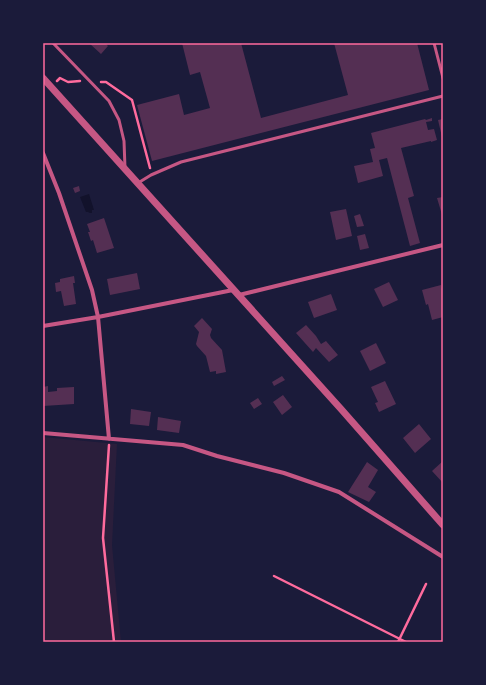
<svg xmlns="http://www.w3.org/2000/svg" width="486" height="685" font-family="'Sofia Sans Condensed',sans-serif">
  <rect width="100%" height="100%" fill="#1b1b3a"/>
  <path fill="#2a1e3b" d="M 43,437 L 117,444 L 112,545 L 121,642 L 43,642 Z"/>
  <path fill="#12122b" d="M 89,194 L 94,210 L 92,210 L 92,213 L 90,213 L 88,212 L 86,212 L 80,197 Z"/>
  <path fill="#542f53" d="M 89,43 L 105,43 L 108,46 L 101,54 Z
    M 182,43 L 241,43 L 261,118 L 348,95 L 334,43 L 417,43 L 429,90 L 152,161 L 137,105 L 179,94 L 184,115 L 210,108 L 200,72 L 190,75 Z
    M 432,118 L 432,121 L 426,122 L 428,130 L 434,129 L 437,140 L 431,142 L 431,141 L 401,148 L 414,196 L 408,198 L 420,243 L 410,246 L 387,158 L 379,160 L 383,176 L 358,183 L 354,166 L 373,162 L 370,149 L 375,148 L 371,133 L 425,119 L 426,120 Z
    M 443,119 L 443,137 L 442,137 L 438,120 Z
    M 79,186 L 80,191 L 75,193 L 73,188 Z
    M 443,197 L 443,218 L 437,198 Z
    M 346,209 L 352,236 L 336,240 L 330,212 Z
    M 360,214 L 364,226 L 357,227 L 354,216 Z
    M 104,218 L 114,248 L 97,253 L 93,240 L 91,241 L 88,232 L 90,232 L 87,224 Z
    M 365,234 L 369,248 L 360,250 L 357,236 Z
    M 137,273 L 140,289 L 110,295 L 107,279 Z
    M 74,276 L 75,283 L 73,283 L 76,304 L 64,306 L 61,291 L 56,292 L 55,283 L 60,282 L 60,279 Z
    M 389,282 L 398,300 L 383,307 L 374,289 Z
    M 441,285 L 443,295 L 443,317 L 432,320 L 428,304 L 426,305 L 422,290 Z
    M 331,294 L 337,310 L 314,318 L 308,302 Z
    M 202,318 L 212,329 L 210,335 L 211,338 L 222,350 L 226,372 L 216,374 L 216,371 L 210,372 L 206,356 L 197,346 L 196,344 L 199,332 L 194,326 Z
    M 306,325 L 316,336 L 321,344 L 326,341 L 338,355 L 329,362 L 316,348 L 313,352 L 296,333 Z
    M 376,343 L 386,363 L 370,371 L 360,351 Z
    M 282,376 L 285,380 L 274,386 L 272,382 Z
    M 385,381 L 396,404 L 379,412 L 375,403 L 378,402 L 371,387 Z
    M 48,386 L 48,392 L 57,391 L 57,388 L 74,387 L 74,404 L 43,406 L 43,387 Z
    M 283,395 L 292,407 L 282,415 L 273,402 Z
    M 258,398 L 262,404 L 254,409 L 250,403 Z
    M 131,409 L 151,412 L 149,426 L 130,424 Z
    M 158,417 L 181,421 L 179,433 L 157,430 Z
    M 419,424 L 431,439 L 415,453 L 403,438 Z
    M 443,461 L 443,483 L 432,471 Z
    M 367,462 L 378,470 L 368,487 L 376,492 L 369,502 L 348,492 Z"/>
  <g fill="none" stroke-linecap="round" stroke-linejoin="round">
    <path stroke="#ff6b9d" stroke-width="2.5" d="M 57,81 L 60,78 L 68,82 L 80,81
      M 101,82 L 106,82 L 132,100 L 150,168
      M 109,445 L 103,538 L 114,642
      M 274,576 L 406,642
      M 398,642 L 426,584"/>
    <path stroke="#c65784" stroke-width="3" d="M 53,43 L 109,101 L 119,120 L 124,141 L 125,168
      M 434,43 L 443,78
      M 138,183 L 151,175 L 181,162 L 443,96"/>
    <path stroke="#c65784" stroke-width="4" d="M 43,153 L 59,193 L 92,290 L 98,317 L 109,439
      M 239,295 L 443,245
      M 43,326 L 98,317 L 233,290
      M 43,433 L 183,445 L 217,456 L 284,473 L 339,492 L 443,557"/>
    <path stroke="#c65784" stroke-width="7" d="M 43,78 L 341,409 L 443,525"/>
  </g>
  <rect width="486" height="685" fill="none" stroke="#1b1b3a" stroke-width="88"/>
  <rect x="44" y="44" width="398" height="597" fill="none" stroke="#ff6b9d" stroke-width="1.5"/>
</svg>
